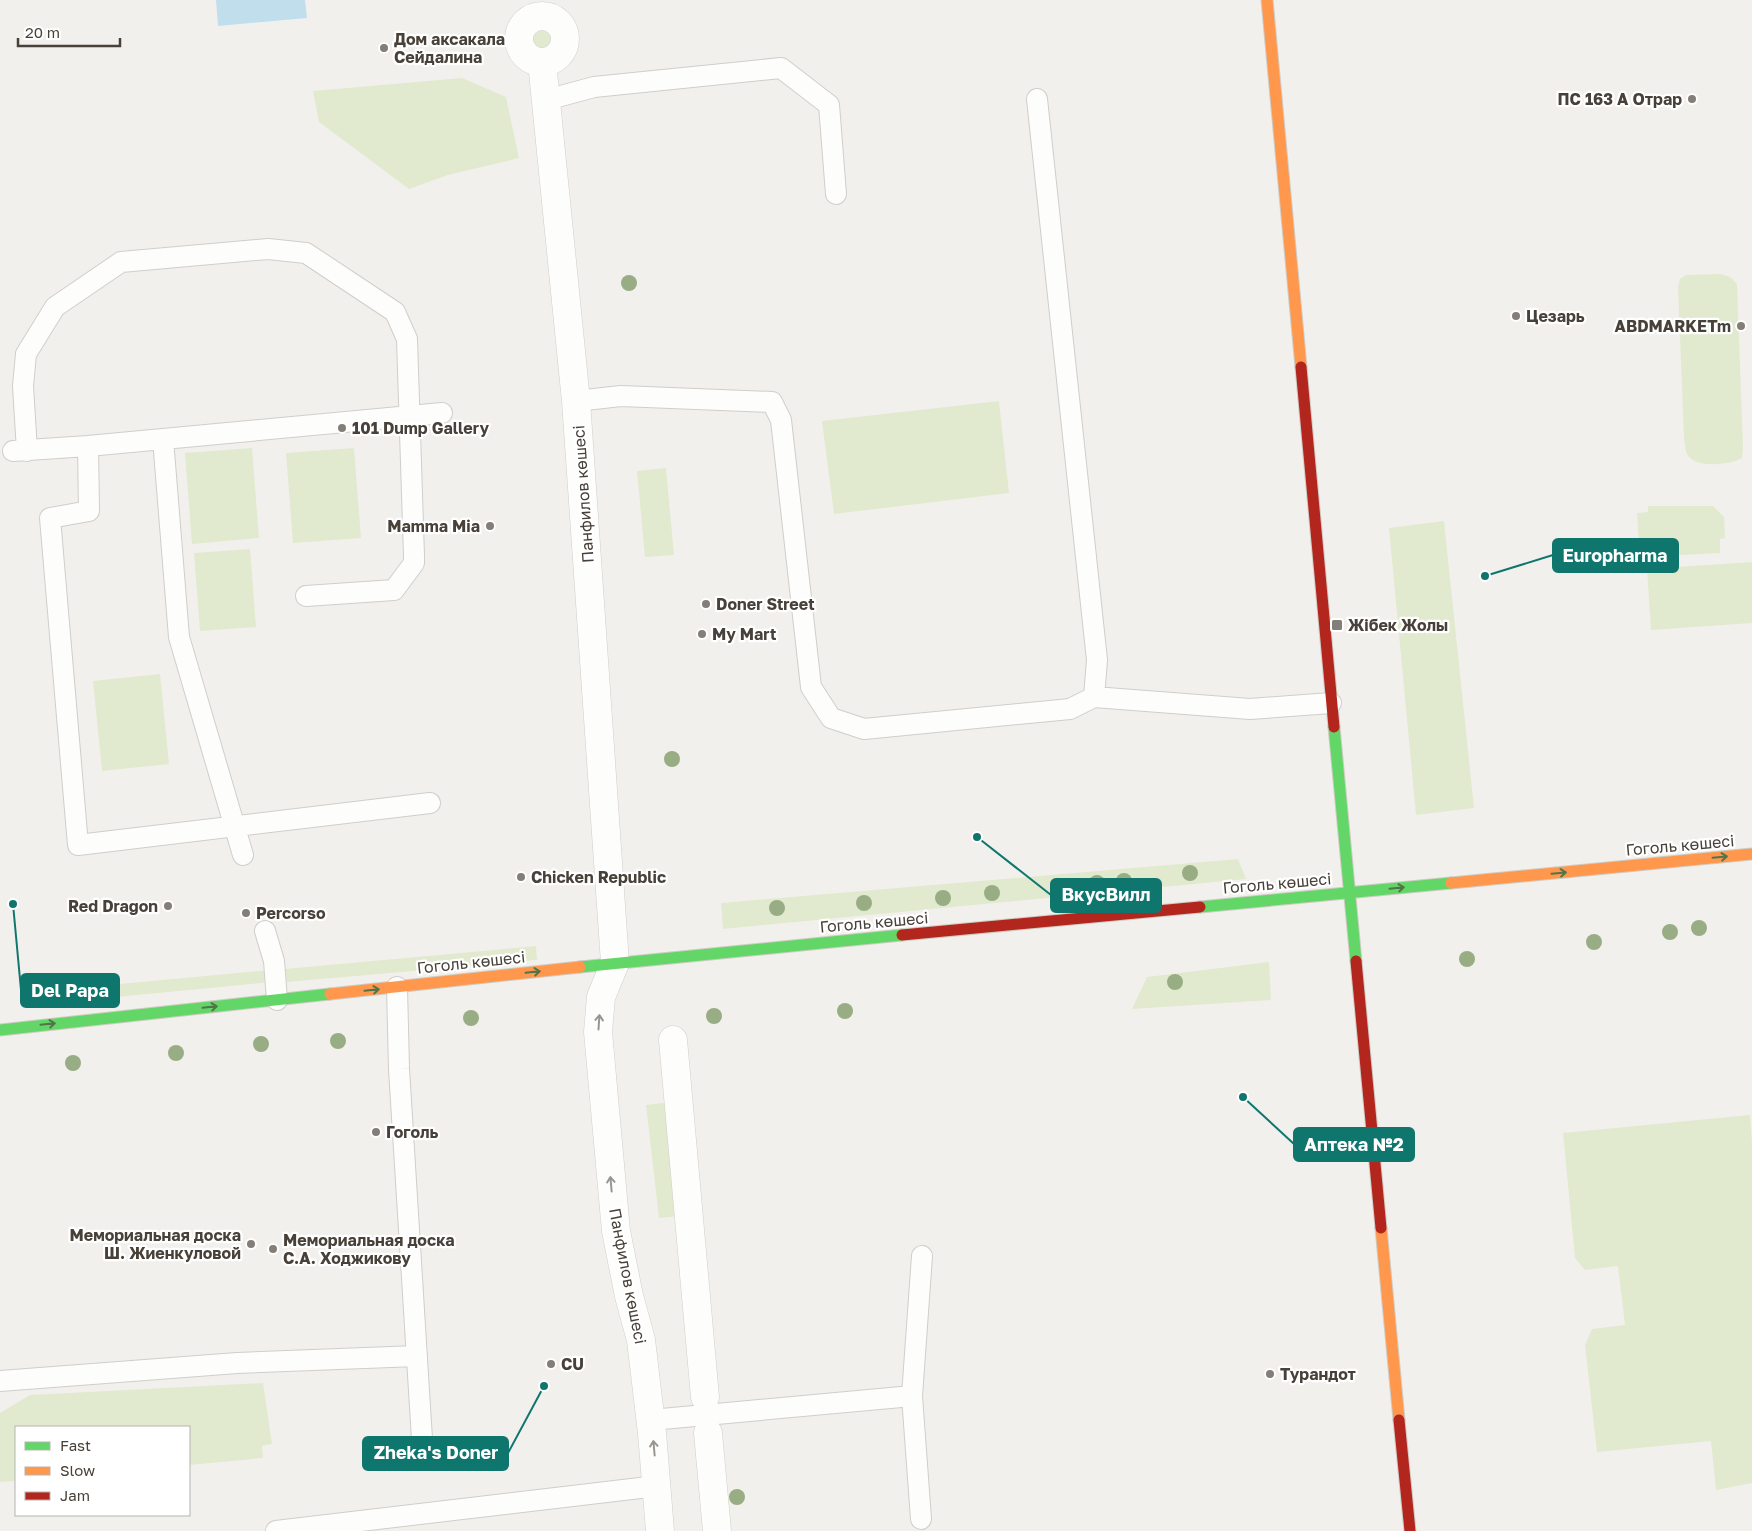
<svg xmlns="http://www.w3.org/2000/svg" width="1752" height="1531" font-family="'Golos Text',sans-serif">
  <rect width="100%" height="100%" fill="#f2f0ed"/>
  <path fill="#e1eacf" d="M 539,19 C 559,19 566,39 556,55 C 551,57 546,60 540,59 C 518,58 518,25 539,19 Z
    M 462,78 L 506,97 L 519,158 L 448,175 L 409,189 L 319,122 L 313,91 Z
    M 1721,274 L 1730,277 L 1737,284 L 1743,447 L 1742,458 C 1730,465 1694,469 1687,454 C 1685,450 1685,443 1684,438 L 1678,287 L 1680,279 L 1686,275 Z
    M 999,401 L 1009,493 L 834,514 L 822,421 Z
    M 252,448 L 259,538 L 192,544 L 185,453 Z
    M 354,448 L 361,538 L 293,543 L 286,453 Z
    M 666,468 L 674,555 L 645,557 L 637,471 Z
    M 1648,506 L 1713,506 L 1724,517 L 1725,538 L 1720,539 L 1720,553 L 1640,557 L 1637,513 L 1648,512 Z
    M 1444,521 L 1474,808 L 1416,815 L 1389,528 Z
    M 250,549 L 256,627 L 200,631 L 194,553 Z
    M 1752,562 L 1752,623 L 1651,630 L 1647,569 Z
    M 160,674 L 169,764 L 102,771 L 93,681 Z
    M 1238,859 L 1246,879 L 723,929 L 721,903 Z
    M 536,946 L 537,960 L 287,982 L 285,969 Z
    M 1269,962 L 1271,1000 L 1132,1009 L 1147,977 Z
    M 270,970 L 271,982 L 34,1005 L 33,992 Z
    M 687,1100 L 700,1214 L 659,1218 L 646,1105 Z
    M 1750,1115 L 1752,1144 L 1752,1483 L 1716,1490 L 1711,1441 L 1597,1452 L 1585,1345 L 1592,1329 L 1625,1325 L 1618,1266 L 1585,1270 L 1575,1258 L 1563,1133 Z
    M 263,1383 L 272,1444 L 262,1446 L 263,1458 L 189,1465 L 189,1427 L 16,1427 L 16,1481 L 0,1482 L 0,1413 L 30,1395 Z"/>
  <path fill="#c1deec" d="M 216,0 L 305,0 L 307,18 L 218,26 Z"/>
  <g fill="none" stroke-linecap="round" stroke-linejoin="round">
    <defs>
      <path id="lane" d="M 546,100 L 594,87 L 781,68 L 829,105 L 836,194
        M 576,401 L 621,396 L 772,402 L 781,420 L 811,687 L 831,718 L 864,729 L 1070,709 L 1094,697 L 1097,660 L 1037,99
        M 163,439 L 179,637 L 243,855
        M 88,446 L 89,511 L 50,518 L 78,845 L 430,803
        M 13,451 L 88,446 L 442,413
        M 27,451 L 23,386 L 26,354 L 55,307 L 121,262 L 268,249 L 306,253 L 395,312 L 407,339 L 414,556 L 414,563 L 394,590 L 306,596
        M 1094,697 L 1250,709 L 1331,703
        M 265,931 L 274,961 L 277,1000
        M 397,987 L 399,1069 L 422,1439
        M 0,1381 L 237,1363 L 417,1356
        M 651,1420 L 912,1396
        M 921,1519 L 912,1396 L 922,1256
        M 276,1531 L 657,1486"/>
      <path id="street" d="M519 39a23 23 0 1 1 46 0a23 23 0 1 1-46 0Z
        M 542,62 L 576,401 L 615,963 L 601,997 L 598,1032 L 616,1231 L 629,1296 L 641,1340 L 652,1433 L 660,1531
        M 673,1040 L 705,1397
        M 708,1433 L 717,1531"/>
      <path id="fast" d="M 1334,727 L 1356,961
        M 1200,907 L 1451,883
        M 580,967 L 902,935
        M 0,1030 L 330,994"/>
      <path id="slow" d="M 1267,0 L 1301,367
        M 1451,883 L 1752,854
        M 330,994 L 580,967
        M 1381,1228 L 1399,1420"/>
      <path id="jam" d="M 1301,367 L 1334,727
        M 902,935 L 1200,907
        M 1356,961 L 1381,1228
        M 1399,1420 L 1410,1531"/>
    </defs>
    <use href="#lane" stroke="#d0cecb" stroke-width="22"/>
    <use href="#street" stroke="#d0cecb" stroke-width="29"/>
    <use href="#fast" stroke="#d0ccc4" stroke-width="13"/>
    <use href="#slow" stroke="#d0ccc4" stroke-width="13"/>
    <use href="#jam" stroke="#d0ccc4" stroke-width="13"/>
    <use href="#lane" stroke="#fdfdfc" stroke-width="20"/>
    <use href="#street" stroke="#fdfdfc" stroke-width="28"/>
    <use href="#fast" stroke="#63d668" stroke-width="11"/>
    <use href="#slow" stroke="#ff974d" stroke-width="11"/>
    <use href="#jam" stroke="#b3261e" stroke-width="11"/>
  </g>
  <g fill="#98ad84">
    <circle cx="629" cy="283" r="8"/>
    <circle cx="672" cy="759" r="8"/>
    <circle cx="1190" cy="873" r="8"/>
    <circle cx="1124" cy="881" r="8"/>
    <circle cx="1097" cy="883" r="8"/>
    <circle cx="992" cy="893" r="8"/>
    <circle cx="943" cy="898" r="8"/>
    <circle cx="864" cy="903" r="8"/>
    <circle cx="777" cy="908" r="8"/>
    <circle cx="1699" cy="928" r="8"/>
    <circle cx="1670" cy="932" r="8"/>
    <circle cx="1594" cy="942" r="8"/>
    <circle cx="1467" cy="959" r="8"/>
    <circle cx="1175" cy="982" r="8"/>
    <circle cx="845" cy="1011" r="8"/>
    <circle cx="714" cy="1016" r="8"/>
    <circle cx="471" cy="1018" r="8"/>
    <circle cx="338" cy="1041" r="8"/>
    <circle cx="261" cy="1044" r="8"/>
    <circle cx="176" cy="1053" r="8"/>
    <circle cx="73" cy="1063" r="8"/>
    <circle cx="737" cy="1497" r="8"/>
  </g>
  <defs><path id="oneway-shaft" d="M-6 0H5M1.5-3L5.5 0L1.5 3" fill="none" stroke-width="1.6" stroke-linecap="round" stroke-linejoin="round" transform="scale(1.25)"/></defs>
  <g stroke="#517549">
    <use href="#oneway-shaft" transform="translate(1720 857) rotate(-5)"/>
    <use href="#oneway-shaft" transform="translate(1559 873) rotate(-5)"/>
    <use href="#oneway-shaft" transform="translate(1397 888) rotate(-6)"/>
    <use href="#oneway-shaft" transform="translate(533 972) rotate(-6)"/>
    <use href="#oneway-shaft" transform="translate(372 990) rotate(-6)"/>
    <use href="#oneway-shaft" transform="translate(210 1007) rotate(-6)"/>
    <use href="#oneway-shaft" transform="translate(48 1024) rotate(-6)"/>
  </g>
  <g stroke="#999691">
    <use href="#oneway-shaft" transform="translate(599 1022) rotate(-86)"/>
    <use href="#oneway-shaft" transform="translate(611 1184) rotate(-95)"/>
    <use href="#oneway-shaft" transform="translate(654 1448) rotate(-95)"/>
  </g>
  <g fill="#847e78" stroke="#fff" stroke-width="2">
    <circle cx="384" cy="48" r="5"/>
    <circle cx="1692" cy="99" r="5"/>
    <circle cx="1516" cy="316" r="5"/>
    <circle cx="1741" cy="326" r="5"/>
    <circle cx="342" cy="428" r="5"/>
    <circle cx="490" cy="526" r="5"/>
    <circle cx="706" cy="604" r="5"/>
    <rect x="1331" y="619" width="12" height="12" rx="2.5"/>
    <circle cx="702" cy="634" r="5"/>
    <circle cx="521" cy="877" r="5"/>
    <circle cx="168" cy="906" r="5"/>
    <circle cx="246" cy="913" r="5"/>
    <circle cx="376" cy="1132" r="5"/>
    <circle cx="251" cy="1244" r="5"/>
    <circle cx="273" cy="1249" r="5"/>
    <circle cx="551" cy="1364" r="5"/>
    <circle cx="1270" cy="1374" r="5"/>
  </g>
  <g text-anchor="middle" stroke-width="4.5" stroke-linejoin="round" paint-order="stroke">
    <g font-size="16" font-weight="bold" fill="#484139" stroke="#fff" text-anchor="start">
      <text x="394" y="45">Дом аксакала<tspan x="394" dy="18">Сейдалина</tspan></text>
      <text x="1682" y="105" text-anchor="end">ПС 163 А Отрар</text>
      <text x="1526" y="322">Цезарь</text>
      <text x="1731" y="332" text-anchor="end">ABDMARKETm</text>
      <text x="352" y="434">101 Dump Gallery</text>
      <text x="480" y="532" text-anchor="end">Mamma Mia</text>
      <text x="716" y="610">Doner Street</text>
      <text x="1348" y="631">Жібек Жолы</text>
      <text x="712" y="640">My Mart</text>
      <text x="531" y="883">Chicken Republic</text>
      <text x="158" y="912" text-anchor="end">Red Dragon</text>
      <text x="256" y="919">Percorso</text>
      <text x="386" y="1138">Гоголь</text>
      <text x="241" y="1241" text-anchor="end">Мемориальная доска<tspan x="241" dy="18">Ш. Жиенкуловой</tspan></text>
      <text x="283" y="1246">Мемориальная доска<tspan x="283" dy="18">С.А. Ходжикову</tspan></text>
      <text x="561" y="1370">CU</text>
      <text x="1280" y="1380">Турандот</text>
    </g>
    <g font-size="16" fill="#484139" stroke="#fff">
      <text transform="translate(583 494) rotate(-94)" y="6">Панфилов көшесі</text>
      <text transform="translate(1680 845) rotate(-5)" y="6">Гоголь көшесі</text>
      <text transform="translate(1277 883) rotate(-5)" y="6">Гоголь көшесі</text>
      <text transform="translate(874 922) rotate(-5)" y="6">Гоголь көшесі</text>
      <text transform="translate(471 962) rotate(-6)" y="6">Гоголь көшесі</text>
      <text transform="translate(628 1276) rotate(79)" y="6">Панфилов көшесі</text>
    </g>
  </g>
  <path fill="none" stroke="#0f766e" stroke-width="2" d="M1485 576L1553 555M977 837L1051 895M13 904L21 990M1243 1097L1294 1144M544 1386L508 1453"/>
  <g fill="#0f766e" stroke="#fff" stroke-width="2">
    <circle cx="1485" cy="576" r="5"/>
    <circle cx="977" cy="837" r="5"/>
    <circle cx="13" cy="904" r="5"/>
    <circle cx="1243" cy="1097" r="5"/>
    <circle cx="544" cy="1386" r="5"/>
  </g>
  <g fill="#0f766e" stroke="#0f766e" stroke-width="2">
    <rect x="1553" y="539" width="125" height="33" rx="5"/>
    <rect x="1051" y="879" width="110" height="33" rx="5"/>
    <rect x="21" y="974" width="98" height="33" rx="5"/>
    <rect x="1294" y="1128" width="120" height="33" rx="5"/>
    <rect x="363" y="1437" width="145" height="33" rx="5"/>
  </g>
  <g font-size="18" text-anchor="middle" font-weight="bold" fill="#fff">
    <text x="1615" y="562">Europharma</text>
    <text x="1106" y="901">ВкусВилл</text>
    <text x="70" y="997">Del Papa</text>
    <text x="1354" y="1151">Аптека №2</text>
    <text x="436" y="1459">Zheka's Doner</text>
  </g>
  <rect x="15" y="1426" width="175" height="90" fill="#ffffff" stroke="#b6b3b0"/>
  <rect x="25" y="1442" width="25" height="8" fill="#63d668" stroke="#b6b3b0"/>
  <text x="60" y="1451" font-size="15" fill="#484139">Fast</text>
  <rect x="25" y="1467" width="25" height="8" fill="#ff974d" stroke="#b6b3b0"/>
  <text x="60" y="1476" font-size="15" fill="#484139">Slow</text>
  <rect x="25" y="1492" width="25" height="8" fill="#b3261e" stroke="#b6b3b0"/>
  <text x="60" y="1501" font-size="15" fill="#484139">Jam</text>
  <path d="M18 38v8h102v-8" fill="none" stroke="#484139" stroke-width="2.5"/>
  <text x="25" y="38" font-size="15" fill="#484139" stroke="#ffffff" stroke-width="4" paint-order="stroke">20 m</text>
</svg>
